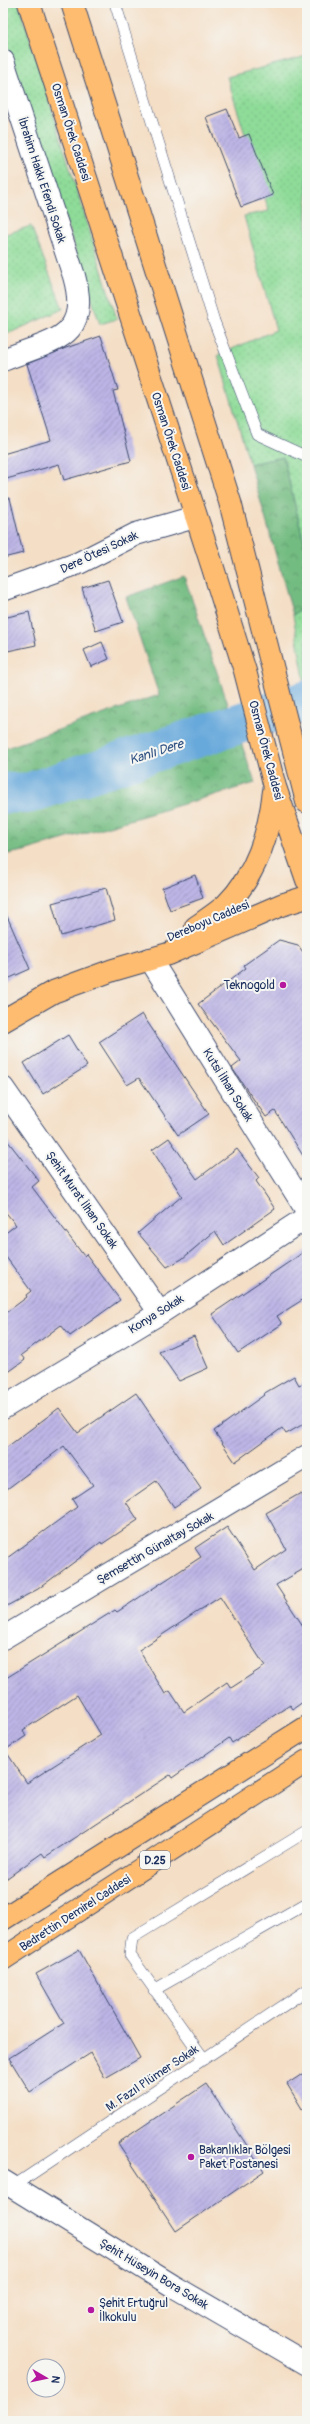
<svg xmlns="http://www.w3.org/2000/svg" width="310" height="2424" font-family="Pangolin,sans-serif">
  <defs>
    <pattern id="grass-dots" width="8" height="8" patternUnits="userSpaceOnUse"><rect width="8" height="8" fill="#8fdc99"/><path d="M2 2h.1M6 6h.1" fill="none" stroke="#7bbd86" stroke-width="1.8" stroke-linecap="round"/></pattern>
    <pattern id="forest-crowns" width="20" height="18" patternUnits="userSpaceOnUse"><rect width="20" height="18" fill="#73bc81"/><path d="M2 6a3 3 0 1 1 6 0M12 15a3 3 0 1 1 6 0" fill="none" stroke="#5e996d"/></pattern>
    <pattern id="building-hatch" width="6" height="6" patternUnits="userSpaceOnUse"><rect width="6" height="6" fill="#bdb6e6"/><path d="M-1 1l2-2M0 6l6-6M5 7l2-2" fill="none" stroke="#9994be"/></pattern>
  </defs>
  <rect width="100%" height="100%" fill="#f6f6f2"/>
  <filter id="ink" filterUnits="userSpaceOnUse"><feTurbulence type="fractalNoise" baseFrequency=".025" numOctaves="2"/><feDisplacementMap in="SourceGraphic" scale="8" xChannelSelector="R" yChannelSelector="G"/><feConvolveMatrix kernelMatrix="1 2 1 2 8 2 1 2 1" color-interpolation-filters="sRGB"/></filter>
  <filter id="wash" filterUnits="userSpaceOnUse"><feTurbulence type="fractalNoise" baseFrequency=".012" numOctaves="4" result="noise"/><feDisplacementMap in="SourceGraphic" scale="16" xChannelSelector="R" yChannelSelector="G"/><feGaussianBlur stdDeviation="0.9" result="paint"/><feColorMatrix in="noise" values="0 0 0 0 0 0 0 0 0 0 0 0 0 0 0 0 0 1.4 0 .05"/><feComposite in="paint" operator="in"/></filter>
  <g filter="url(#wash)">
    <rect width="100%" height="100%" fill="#f4dec5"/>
    <path fill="url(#grass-dots)" stroke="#55867c" d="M 3,3 L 19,3 L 117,319 L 100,324 L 3,31 Z
      M 307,56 L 307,554 L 283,457 L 250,464 L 218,355 L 276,330 L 244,216 L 269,211 L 227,77 Z
      M 31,226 L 63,309 L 3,336 L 3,235 Z
      M 307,604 L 307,683 L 305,684 L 293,615 Z"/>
    <path fill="url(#forest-crowns)" stroke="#477670" d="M 283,457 L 307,554 L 307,604 L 293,615 L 250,464 Z
      M 184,576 L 255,783 L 24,851 L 3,855 L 3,749 L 159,695 L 126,597 Z"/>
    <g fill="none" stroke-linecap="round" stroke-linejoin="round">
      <path stroke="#67a9db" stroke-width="41" d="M 3,793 L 29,793 L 307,701"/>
    </g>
    <g id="blocks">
      <path fill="url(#building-hatch)" fill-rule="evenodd" d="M 227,109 L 239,138 L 249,134 L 273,195 L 241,207 L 206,117 Z
        M 101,336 L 118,390 L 113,391 L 131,461 L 64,480 L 59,464 L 3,480 L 3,454 L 51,440 L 27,364 L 66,348 Z
        M 3,498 L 10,498 L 23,553 L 3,558 Z
        M 108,580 L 123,622 L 96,631 L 82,588 Z
        M 29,612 L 36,645 L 3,652 L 3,618 Z
        M 102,642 L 109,659 L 91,667 L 84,650 Z
        M 195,875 L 203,898 L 170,910 L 162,888 Z
        M 106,888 L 115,920 L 61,936 L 52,903 Z
        M 3,907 L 30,969 L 3,981 Z
        M 279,940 L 298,945 L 307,958 L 307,1162 L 275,1111 L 266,1117 L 245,1087 L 232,1068 L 241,1061 L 198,1004 L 246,968 L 244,965 Z
        M 142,1014 L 209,1114 L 178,1135 L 139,1078 L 127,1085 L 99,1042 Z
        M 68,1035 L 87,1066 L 43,1094 L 24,1063 Z
        M 3,1135 L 39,1181 L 32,1187 L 84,1256 L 86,1254 L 120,1300 L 70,1336 L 61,1325 L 21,1355 L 25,1360 L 3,1376 L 3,1315 L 27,1297 L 26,1295 L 31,1291 L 3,1253 L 3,1235 L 16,1225 L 3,1209 Z
        M 169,1138 L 197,1179 L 237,1149 L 259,1178 L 256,1181 L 275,1209 L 224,1245 L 215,1231 L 182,1259 L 167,1267 L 138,1233 L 182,1196 L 152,1150 Z
        M 307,1250 L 307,1297 L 277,1316 L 282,1324 L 238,1353 L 212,1314 Z
        M 194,1336 L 208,1368 L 179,1381 L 159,1352 Z
        M 294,1376 L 299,1385 L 307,1381 L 307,1422 L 286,1434 L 282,1428 L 235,1462 L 214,1431 L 264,1395 L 263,1394 Z
        M 136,1393 L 201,1489 L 174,1507 L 156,1481 L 126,1502 L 138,1520 L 102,1544 L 101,1542 L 38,1589 L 3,1608 L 3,1561 L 77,1507 L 72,1499 L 93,1485 L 64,1446 L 3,1492 L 3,1450 L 59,1408 L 78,1433 Z
        M 301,1493 L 307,1504 L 307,1567 L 276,1585 L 307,1632 L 307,1699 L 293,1709 L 290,1705 L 232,1743 L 229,1738 L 172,1778 L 170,1775 L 45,1857 L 42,1853 L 3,1881 L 3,1680 L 115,1610 L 117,1612 L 201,1557 L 195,1548 L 227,1527 L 255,1570 L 286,1549 L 266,1513 ZM 220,1597 L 265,1666 L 231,1688 L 227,1682 L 184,1712 L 170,1691 L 165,1694 L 139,1650 ZM 77,1695 L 101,1735 L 27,1783 L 5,1750 L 26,1736 L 23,1730 Z
        M 79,1950 L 140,2058 L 105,2078 L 91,2053 L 30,2092 L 9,2058 L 64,2023 L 36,1974 Z
        M 307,2071 L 307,2117 L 287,2084 Z
        M 206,2084 L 264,2171 L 176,2231 L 118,2143 Z"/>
    </g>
  </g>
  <g filter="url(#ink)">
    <use href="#blocks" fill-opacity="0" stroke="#3c496d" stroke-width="1"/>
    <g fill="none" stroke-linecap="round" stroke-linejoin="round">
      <defs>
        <path id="lane" d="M 115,3 L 214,321 L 257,434 L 307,457
          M 154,1990 L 307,1903
          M 204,2059 L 130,1955 L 132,1938 L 307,1831
          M 12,2187 L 307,1990"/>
        <path id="street" d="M 3,61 L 74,276 C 92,340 51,340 3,360
          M 3,590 L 79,563 L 136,534 L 195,517
          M 150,959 L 307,1211
          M 3,1088 L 160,1313
          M 3,1408 L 160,1313 L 307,1217
          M 3,1638 L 307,1456
          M 3,2181 L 173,2286 L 307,2364"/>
        <path id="primary" d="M 29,3 L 213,568 L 245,671 L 275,787 L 307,880
          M 72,3 L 230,502 L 307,802
          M 196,927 C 206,920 217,913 226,905 C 257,874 269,833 274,791
          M 3,1021 L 53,992 L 113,970 L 168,954 L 281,905 L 307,897
          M 3,1919 L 307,1727
          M 3,1959 L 307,1761"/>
      </defs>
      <use href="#lane" stroke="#3c496d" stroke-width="12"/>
      <use href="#street" stroke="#3c496d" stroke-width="24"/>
      <use href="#primary" stroke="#3c496d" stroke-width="24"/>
      <use href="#lane" stroke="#fff" stroke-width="11"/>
      <use href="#street" stroke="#fff" stroke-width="22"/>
      <use href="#primary" stroke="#febc70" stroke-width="22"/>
    </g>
  </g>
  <g fill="#b5179e" stroke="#f6f6f2" stroke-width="1.5">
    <circle cx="283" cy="985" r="4"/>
    <circle cx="191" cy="2157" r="4"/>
    <circle cx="91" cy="2310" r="4"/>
  </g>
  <g text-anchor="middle" stroke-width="4" stroke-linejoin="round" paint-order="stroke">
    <rect fill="#f6f6f2" stroke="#5d6b8a" stroke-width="1" x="140" y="1851" width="30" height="18" rx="3"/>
    <g font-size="11" font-weight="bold" fill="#1b2f5e">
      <text x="155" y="1864">D.25</text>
    </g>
    <g font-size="12" fill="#1b2f5e" stroke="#f6f6f2">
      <text transform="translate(71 132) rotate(72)" y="4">Osman Örek Caddesi</text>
      <text transform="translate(42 180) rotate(72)" y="4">İbrahim Hakkı Efendi Sokak</text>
      <text transform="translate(171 441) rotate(72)" y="4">Osman Örek Caddesi</text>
      <text transform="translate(99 552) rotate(-25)" y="4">Dere Ötesi Sokak</text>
      <text transform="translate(266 750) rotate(75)" y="4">Osman Örek Caddesi</text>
      <text transform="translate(208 921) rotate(-23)" y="4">Dereboyu Caddesi</text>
      <text transform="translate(228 1085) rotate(58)" y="4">Kutsi İlhan Sokak</text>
      <text transform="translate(82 1200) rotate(55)" y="4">Şehit Murat İlhan Sokak</text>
      <text transform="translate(156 1314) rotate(-32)" y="4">Konya Sokak</text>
      <text transform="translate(155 1548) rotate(-30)" y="4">Şemsettin Günaltay Sokak</text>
      <text transform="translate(75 1913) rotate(-33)" y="4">Bedrettin Demirel Caddesi</text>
      <text transform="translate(152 2078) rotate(-34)" y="4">M. Fazıl Plümer Sokak</text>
      <text transform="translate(154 2274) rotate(31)" y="4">Şehit Hüseyin Bora Sokak</text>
    </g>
    <g font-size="12" fill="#1b2f5e" stroke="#f6f6f2" text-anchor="start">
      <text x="275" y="989" text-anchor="end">Teknogold</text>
      <text x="199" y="2154">Bakanlıklar Bölgesi<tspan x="199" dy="14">Paket Postanesi</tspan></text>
      <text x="99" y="2307">Şehit Ertuğrul<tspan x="99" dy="14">İlkokulu</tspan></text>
    </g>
    <g font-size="13" font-style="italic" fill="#325484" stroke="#f6f6f2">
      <text transform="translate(156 751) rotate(-18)" y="5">Kanlı Dere</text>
    </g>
  </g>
  <rect width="310" height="2424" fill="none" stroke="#f6f6f2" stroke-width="16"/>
  <g transform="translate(46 2378) rotate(99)"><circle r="19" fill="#f6f6f2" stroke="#9ea6b7"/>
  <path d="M0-3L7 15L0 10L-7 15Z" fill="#b5179e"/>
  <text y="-6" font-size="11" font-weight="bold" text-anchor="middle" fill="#1b2f5e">N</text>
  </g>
</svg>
